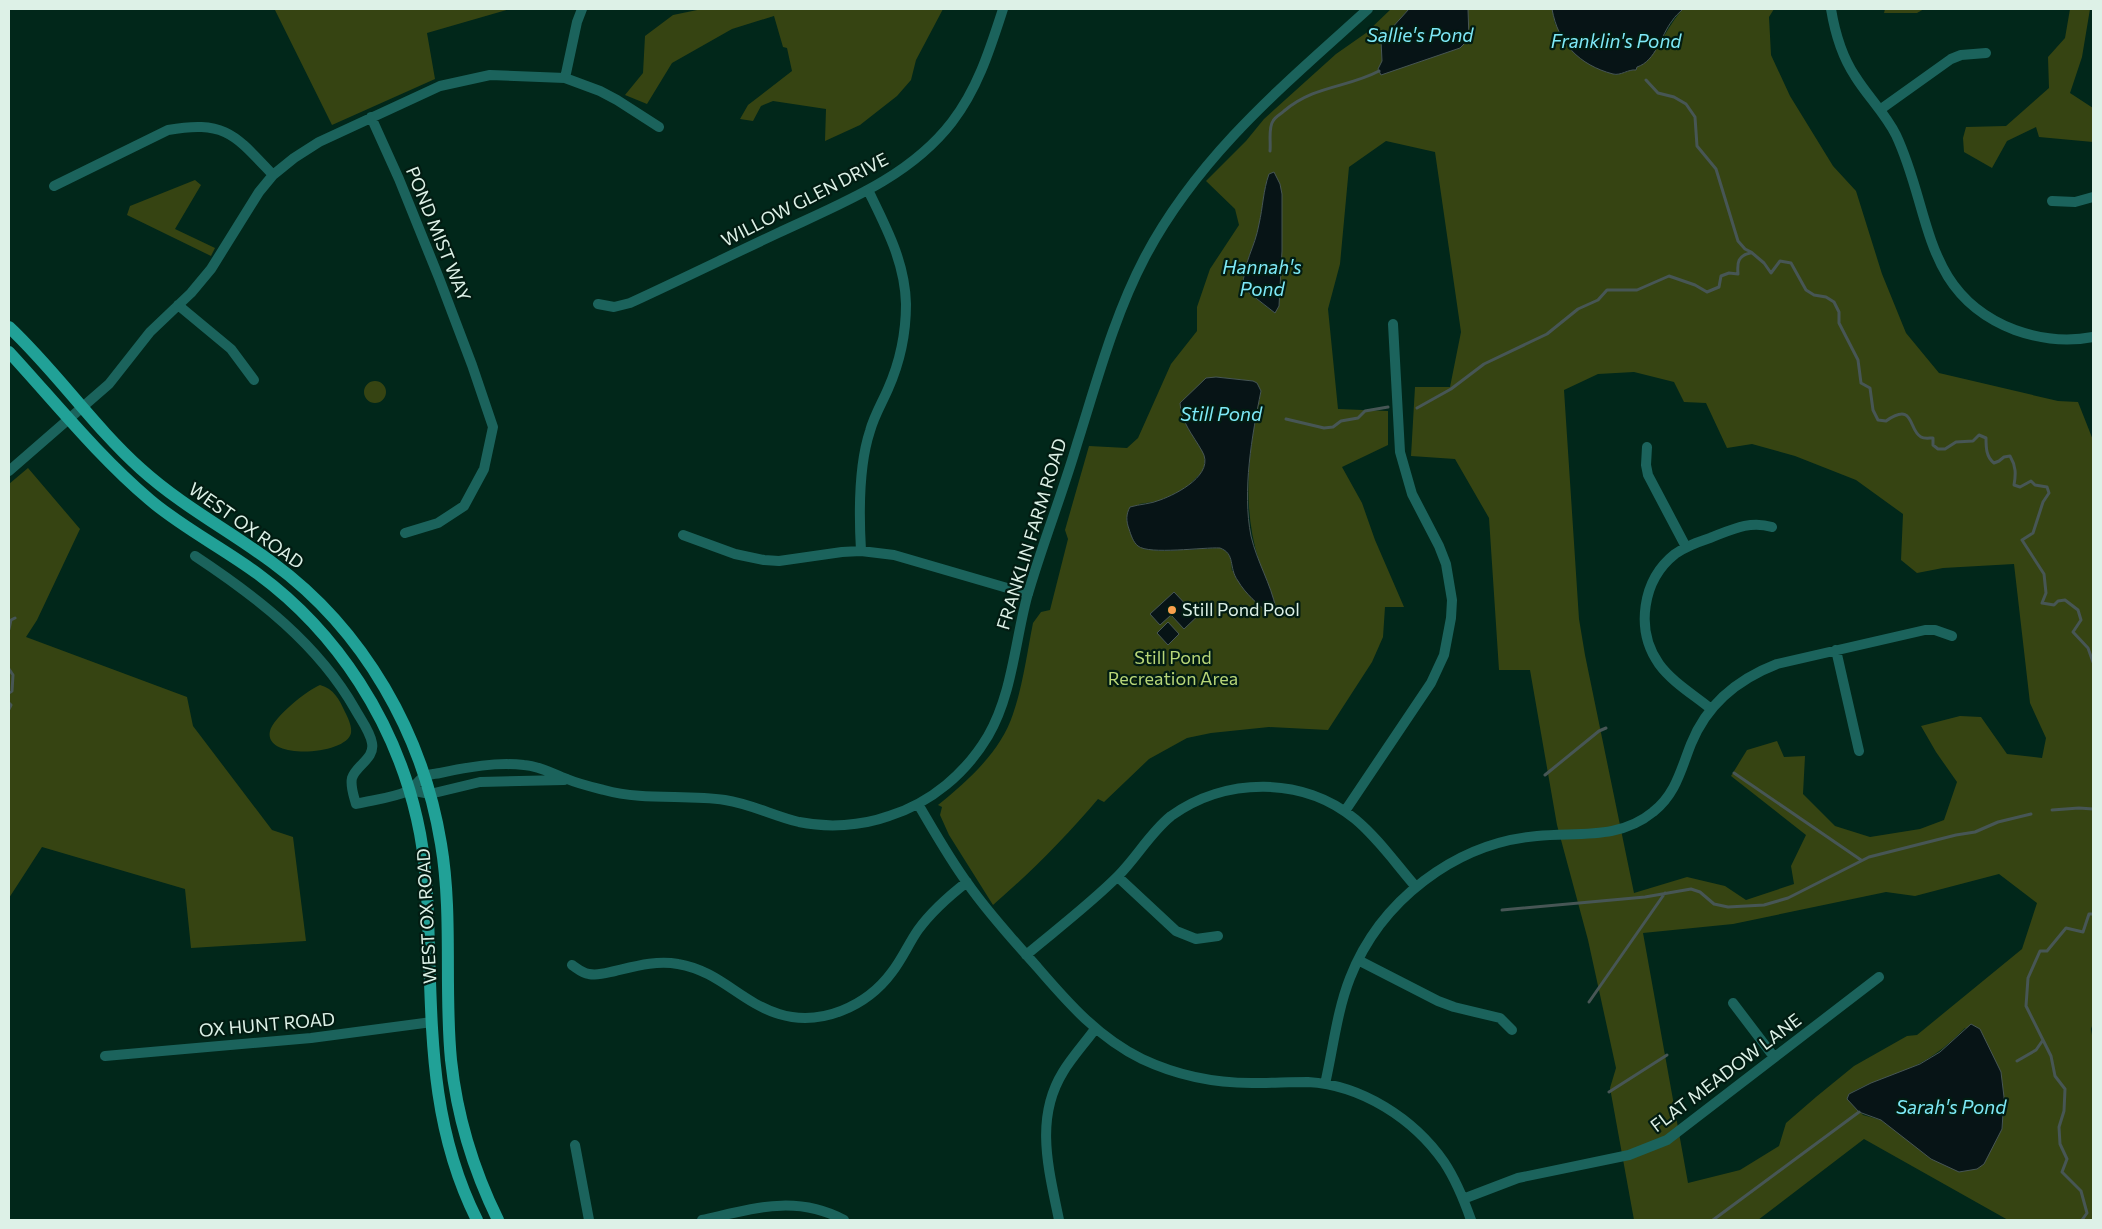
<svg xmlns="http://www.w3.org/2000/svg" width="2102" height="1229" font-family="Commissioner,sans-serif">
  <rect width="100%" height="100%" fill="#01271a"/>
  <path fill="#364412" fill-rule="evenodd" d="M 279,9 L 510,9 L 427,33 L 435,79 L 332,125 L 275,10 Z
    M 702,9 L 943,9 L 916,60 L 911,80 L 897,96 L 860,125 L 825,141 L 826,109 L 773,101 L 761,106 L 753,121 L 740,119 L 748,105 L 792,71 L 787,48 L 783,47 L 774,16 L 732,29 L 672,63 L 647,104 L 625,95 L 643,73 L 645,36 L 673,15 Z
    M 1391,9 L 1409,9 L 1381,40 L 1382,61 L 1469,39 L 1468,9 L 1552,9 L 1555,24 L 1615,75 C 1622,73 1631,71 1637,67 C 1659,53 1666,27 1683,9 L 1774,9 L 1769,17 L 1771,55 L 1790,96 L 1833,166 L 1856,191 L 1882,274 L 1906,333 L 1939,373 L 2058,401 L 2078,402 L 2093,440 L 2093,1023 L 2091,1029 L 2093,1041 L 2093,1220 L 2008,1220 L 1864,1139 L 1758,1220 L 1634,1220 L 1610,1088 L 1616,1068 L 1588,940 L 1557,825 L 1530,670 L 1499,670 L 1489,518 L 1455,459 L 1411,456 L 1415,387 L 1450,387 L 1461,332 L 1435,152 L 1386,141 L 1349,167 L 1340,264 L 1328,309 L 1338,409 L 1388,411 L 1388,445 L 1342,467 L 1362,503 L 1375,540 L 1404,607 L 1385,607 L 1383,637 L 1372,662 L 1328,730 L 1269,727 L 1211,733 L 1187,738 L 1149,759 L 1104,802 L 1098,799 C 1066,837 1030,873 993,905 L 949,835 L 940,815 L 942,807 L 938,805 C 968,781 1001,751 1013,714 C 1023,685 1027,653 1033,623 L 1041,612 L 1050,610 L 1068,539 L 1065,530 L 1089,446 L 1127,448 L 1138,438 L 1171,364 L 1197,331 L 1197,307 L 1210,269 L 1239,225 L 1235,209 L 1206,181 L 1246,141 L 1264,119 L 1336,54 L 1366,33 ZM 1269,174 L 1275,313 L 1243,288 C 1243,262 1255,247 1259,224 C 1263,207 1263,191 1269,174 ZM 1634,372 L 1674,382 L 1684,402 L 1706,403 L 1727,448 L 1752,444 L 1795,456 L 1856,480 L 1903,514 L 1901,560 L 1917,573 L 1943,568 L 2014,564 L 2030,703 L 2046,738 L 2042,758 L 2007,754 L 1981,717 L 1960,716 L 1921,726 L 1936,752 L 1957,782 L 1944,820 L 1920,829 L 1870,837 L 1835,826 L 1803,794 L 1805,756 L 1784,757 L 1777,741 L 1747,750 L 1731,776 L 1806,835 L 1791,866 L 1794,884 L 1746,900 L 1725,886 L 1687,877 L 1634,893 L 1585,655 L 1579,619 L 1564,390 L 1598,374 ZM 1216,377 L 1253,381 L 1257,383 L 1261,391 C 1249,448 1241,505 1259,561 L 1232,571 C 1231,560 1232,553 1220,548 L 1162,551 L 1143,549 L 1139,504 L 1159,501 L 1186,488 L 1203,471 L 1205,461 L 1204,453 L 1182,418 L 1180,403 ZM 1999,874 L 2037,903 L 2022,949 L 1917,1035 L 1907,1036 L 1854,1066 L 1816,1097 L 1786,1123 L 1779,1146 L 1740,1170 L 1688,1183 L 1643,933 L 1733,924 L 1886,892 L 1915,896 ZM 1965,1028 C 1974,1037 1984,1046 1992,1056 C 2006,1074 2004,1108 2002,1129 L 1901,1134 L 1881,1120 L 1863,1115 L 1847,1099 L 1849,1094 C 1865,1084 1881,1080 1899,1073 C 1925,1063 1946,1048 1965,1028 Z
    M 1885,9 L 1924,9 L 1917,13 L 1884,13 Z
    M 2070,9 L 2090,9 L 2082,57 L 2070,93 L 2093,108 L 2093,142 L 2039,137 L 2036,127 L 2007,141 L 1992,168 L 1964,152 L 1963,138 L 1966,127 L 2006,126 L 2049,88 L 2048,57 L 2065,38 Z
    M 195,180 L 201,185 L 175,229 L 215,248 L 211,256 L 127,215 L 130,206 Z
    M364 392a11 11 0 1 1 22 0a11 11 0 1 1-22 0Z
    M 28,468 L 80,529 L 37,620 L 26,637 L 187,697 L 193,726 L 272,830 L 293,837 L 306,941 L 191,948 L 185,889 L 42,847 L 9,898 L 9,484 Z
    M 320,685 C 334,689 339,699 345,712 C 348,718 352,726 351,733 C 347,755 263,761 270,731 C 273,718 307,690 320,685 Z"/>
  <path fill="#071416" stroke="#475655" d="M 1409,9 L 1468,9 L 1469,39 L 1460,48 L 1381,75 L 1378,69 L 1382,61 L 1381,40 Z
    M 1552,9 L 1683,9 C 1679,13 1675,16 1672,21 C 1661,35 1656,61 1637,67 L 1636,70 C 1628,69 1621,76 1613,74 C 1579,65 1558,43 1552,9 Z
    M 1274,172 L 1280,184 L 1282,194 L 1282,251 L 1279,306 L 1275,313 L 1243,288 C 1243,262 1255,248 1259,224 C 1263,207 1263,191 1269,174 Z
    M 1216,377 L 1253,381 L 1257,383 L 1261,391 C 1252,435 1242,491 1251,536 C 1257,562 1271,584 1276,609 L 1269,613 C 1258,605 1245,593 1238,581 C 1228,567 1236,554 1220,548 C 1204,547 1149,555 1138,546 C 1133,542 1131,535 1129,529 C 1126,521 1126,514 1130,507 C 1140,504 1151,504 1160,500 C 1177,494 1216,474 1202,451 C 1193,435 1181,422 1180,403 L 1206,378 Z
    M 1174,592 L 1191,610 L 1199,603 L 1204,610 L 1184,629 L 1171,615 L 1160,625 L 1150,614 Z
    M 1168,622 L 1179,634 L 1168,645 L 1157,633 Z
    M 1971,1024 L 1980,1029 L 2001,1072 L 2004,1097 L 2002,1129 L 1984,1164 L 1977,1169 L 1959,1172 L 1931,1159 L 1881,1120 L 1859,1112 L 1847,1099 L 1849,1094 L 1871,1083 L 1920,1064 L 1940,1052 Z"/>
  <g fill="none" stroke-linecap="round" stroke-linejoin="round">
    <path stroke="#475655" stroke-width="3" d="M 1646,80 L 1658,93 L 1674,97 L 1686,104 L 1695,117 L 1697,146 L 1716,169 L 1738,241 L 1745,249 L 1751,252 L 1764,263 L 1771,273 L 1780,261 L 1791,263 L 1806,290 L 1814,295 L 1826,297 L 1834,302 L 1839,312 L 1839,323 L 1858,360 L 1861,383 L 1870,388 L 1873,410 L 1878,420 L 1886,421 C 1915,401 1908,430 1921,437 C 1924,439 1929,438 1933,438 L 1933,445 L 1938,449 L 1945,449 L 1956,442 L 1973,441 L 1979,435 L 1986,438 C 1986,447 1986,457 1994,463 L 1999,461 L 2004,457 L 2010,456 C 2016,466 2016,474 2014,485 L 2020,487 L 2031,481 L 2035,485 L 2047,487 L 2049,493 L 2043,502 L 2033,533 L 2022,540 L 2044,574 L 2046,593 L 2042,603 L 2054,605 L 2058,601 L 2065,600 L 2078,610 L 2081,620 L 2073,632 L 2088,648 L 2093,662
      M 1270,151 C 1271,142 1268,128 1273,121 C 1275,117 1281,114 1284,111 C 1315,85 1347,88 1379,71
      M 1417,408 L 1451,389 L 1484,364 L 1547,334 L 1578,309 L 1598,300 L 1607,290 L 1637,290 L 1669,276 L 1695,285 L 1707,292 L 1719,287 L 1721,276 L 1729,273 L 1738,274 C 1737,262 1738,256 1750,253
      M 1286,419 L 1324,428 L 1333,427 L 1341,421 L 1358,418 L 1365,411 L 1388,407
      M 9,629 L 11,620 L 15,618
      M 9,669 L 13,675 L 12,691 L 9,693
      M 9,703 L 11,705 L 9,709
      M 1734,773 L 1861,860
      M 1545,775 L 1599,731 L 1606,728
      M 2052,810 L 2079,808 L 2093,809
      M 1502,910 L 1645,897 L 1691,889 L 1700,892 L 1714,904 L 1728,907 L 1764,905 L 1788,898 L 1869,857 L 1956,835 L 1975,832 L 1998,822 L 2031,814
      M 1589,1002 L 1665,893
      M 2043,1040 L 2051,1056 L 2055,1076 L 2065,1089 L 2064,1111 L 2059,1127 L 2060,1144 L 2067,1159 L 2062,1172 L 2081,1191 L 2087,1213 L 2082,1220
      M 2017,1061 L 2036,1050 L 2043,1040 L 2026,1006 L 2028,978 L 2040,951 L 2047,951 L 2066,928 L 2083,932 L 2089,914 L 2093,914
      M 1609,1092 L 1667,1055
      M 1713,1220 L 1859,1112"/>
    <path stroke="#1b635c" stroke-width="10" d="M 1831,9 C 1835,33 1841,55 1855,76 C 1868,97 1885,113 1896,135 C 1932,211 1921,294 2015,330 C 2040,339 2067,342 2093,337
      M 565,78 L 577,22 L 582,9
      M 1881,109 L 1951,59 L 1961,55 L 1986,53
      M 371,117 L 399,179 L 439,278 L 472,365 L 493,427 L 484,469 L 464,506 L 438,523 L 405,533
      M 54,186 L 168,130 C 226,120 235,135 273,175
      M 2052,201 L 2075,202 L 2093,197
      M 598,304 L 614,307 L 630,303 C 680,280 729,256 778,233 C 840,204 909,178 952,122 C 978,88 990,49 1003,9
      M 178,305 L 231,349 L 254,380
      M 1647,447 L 1646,465 L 1648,475 L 1686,547
      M 9,471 L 109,384 L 150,332 L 191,293 L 211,269 L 259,192 L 273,175 L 294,158 L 319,142 L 440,86 L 490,75 L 565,78 L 600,91 L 617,100 L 659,127
      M 683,535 L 735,554 L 764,560 L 779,561 L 842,552 L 861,551 L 894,555 L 1028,594
      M 861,551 C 859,516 859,464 870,431 C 874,416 882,403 888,389 C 900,362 906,334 906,304 C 905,262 886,227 868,190
      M 195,556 C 257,597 318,644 355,709 C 361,720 370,731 372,743 C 375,759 356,765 352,778 C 350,787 354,796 356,804 C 372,800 393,798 408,791 C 415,787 419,779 425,776 C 430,774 435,774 440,773 C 468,767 496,762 524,765 C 540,766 553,774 567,779 C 579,784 592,787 604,790 C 644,801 685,794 725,800 C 751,804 774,816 799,822 C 828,828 861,826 889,816 C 931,803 966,773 988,736 C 1012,695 1015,642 1027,597 C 1042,545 1062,495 1077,444 C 1097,381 1114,316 1145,257 C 1199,155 1284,85 1368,9
      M 1836,650 L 1859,751
      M 1711,709 C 1694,695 1672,682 1659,664 C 1635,630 1642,580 1675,554 C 1686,546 1698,542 1710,538 C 1731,530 1749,520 1772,527
      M 410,790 L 430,794 L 480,782 L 564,780
      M 918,804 C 934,831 949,858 968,884 C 989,914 1014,941 1038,968 C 1069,1004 1099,1038 1142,1059 C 1176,1075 1214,1083 1252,1083 C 1271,1083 1290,1082 1308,1082 C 1362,1085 1414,1119 1444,1162 C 1456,1180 1464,1200 1471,1220
      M 1345,811 L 1431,683 L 1444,655 L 1451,618 L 1452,600 L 1446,564 L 1439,546 L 1412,494 L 1400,452 L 1393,324
      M 1118,877 L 1176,931 L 1196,939 L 1218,936
      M 1026,955 C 1057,929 1090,904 1118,876 C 1137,857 1150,833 1171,816 C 1225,777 1303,776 1355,819 C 1378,838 1396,864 1416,887
      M 1358,960 L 1438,1001 L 1454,1007 L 1500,1018 L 1512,1030
      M 572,965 C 578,969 582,973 589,974 C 598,976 606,973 615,971 C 636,966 657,960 678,964 C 720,971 740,1002 779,1014 C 821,1027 867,1006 892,972 C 902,959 909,943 918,930 C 931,912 949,896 967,882
      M 1733,1003 L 1774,1057
      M 105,1056 L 311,1038 L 432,1022
      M 1325,1084 C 1333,1049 1337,1011 1350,978 C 1380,901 1455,843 1537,836 C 1578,832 1619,840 1653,812 C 1676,794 1681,769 1691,744 C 1707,704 1738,679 1777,664 L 1925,630 L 1935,630 L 1952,636
      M 575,1145 L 589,1220
      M 1463,1199 L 1518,1178 L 1629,1155 L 1667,1140 L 1879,977
      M 702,1220 C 752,1209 795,1194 844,1220
      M 1059,1220 C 1049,1170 1034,1119 1063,1072 C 1072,1057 1085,1043 1095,1029"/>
    <path stroke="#21a197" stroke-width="12" d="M 9,327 C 56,371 93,426 141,469 C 182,506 230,531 273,563 C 364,630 423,734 441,844 C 453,915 444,989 451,1060 C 457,1117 473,1169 498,1220
      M 9,352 C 55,402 98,456 150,500 C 183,528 223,548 258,574 C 338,633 395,722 417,819 C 427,862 428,906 429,950 C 432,1046 433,1132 477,1220"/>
  </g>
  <circle fill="#f9a04d" stroke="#021c12" stroke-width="2" cx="1172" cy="610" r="5"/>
  <g text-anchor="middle" stroke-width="4.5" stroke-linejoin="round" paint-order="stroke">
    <g font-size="18" fill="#ddf1e7" stroke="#021c12">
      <text transform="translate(805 200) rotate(-27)" y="6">WILLOW GLEN DRIVE</text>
      <text transform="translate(438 234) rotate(68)" y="6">POND MIST WAY</text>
      <text transform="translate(246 526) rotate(35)" y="6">WEST OX ROAD</text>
      <text transform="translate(1032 534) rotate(-73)" y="6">FRANKLIN FARM ROAD</text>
      <text transform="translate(427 916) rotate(-93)" y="6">WEST OX ROAD</text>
      <text transform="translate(267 1025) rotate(-5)" y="6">OX HUNT ROAD</text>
      <text transform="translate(1726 1073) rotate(-37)" y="6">FLAT MEADOW LANE</text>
    </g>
    <g font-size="18" fill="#ddf1e7" stroke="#021c12" text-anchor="start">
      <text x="1182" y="616">Still Pond Pool</text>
    </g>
    <g font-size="18" fill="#b8d678" stroke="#021c12">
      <text x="1173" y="664">Still Pond<tspan x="1173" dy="21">Recreation Area</tspan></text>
    </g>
    <g font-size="19" font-style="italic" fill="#7ee9f7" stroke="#021c12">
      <text x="1420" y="42">Sallie's Pond</text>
      <text x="1616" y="48">Franklin's Pond</text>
      <text x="1262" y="274">Hannah's<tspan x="1262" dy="22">Pond</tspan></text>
      <text x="1221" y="421">Still Pond</text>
      <text x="1951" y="1114">Sarah's Pond</text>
    </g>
  </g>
  <rect width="2102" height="1229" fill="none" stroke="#ddf1e7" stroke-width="20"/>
</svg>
